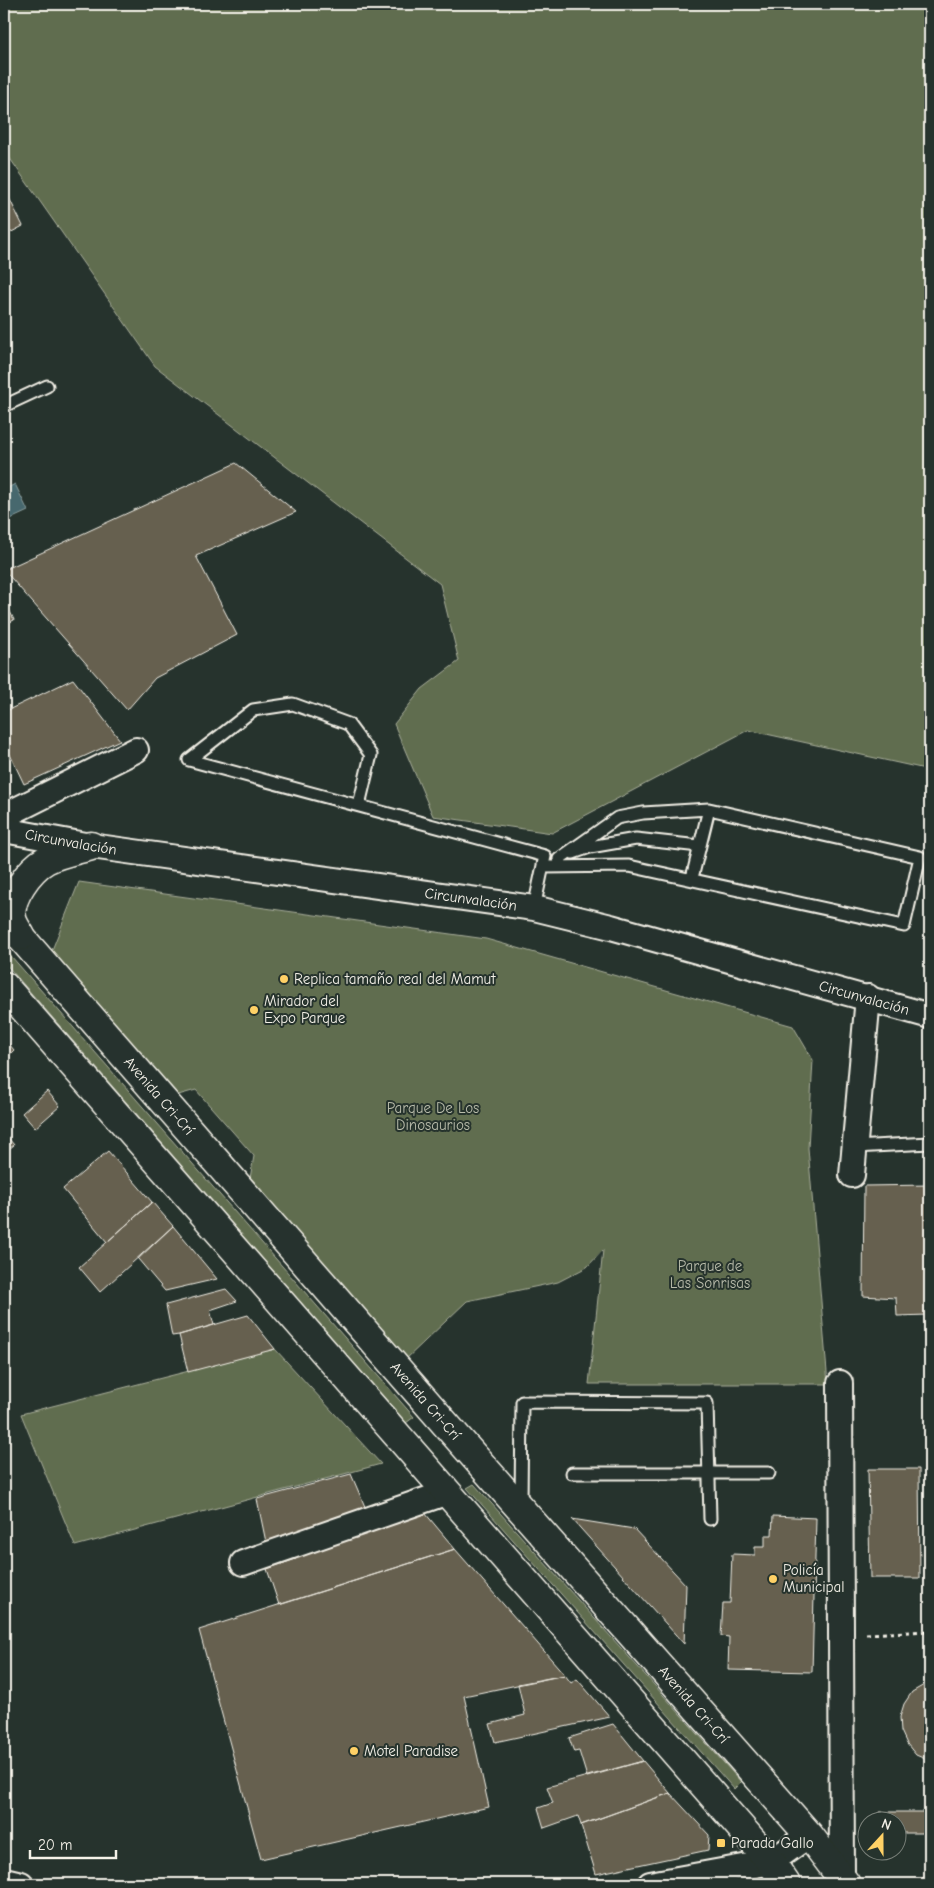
<svg xmlns="http://www.w3.org/2000/svg" width="934" height="1888" font-family="'Comic Neue',sans-serif">
  <rect width="100%" height="100%" fill="#26332d"/>
  <filter id="ink" filterUnits="userSpaceOnUse"><feTurbulence type="fractalNoise" baseFrequency=".02" numOctaves="2"/><feDisplacementMap in="SourceGraphic" scale="10" xChannelSelector="R" yChannelSelector="G"/><feConvolveMatrix kernelMatrix="1 2 1 2 8 2 1 2 1" color-interpolation-filters="sRGB"/></filter>
  <g filter="url(#ink)">
    <path fill="#606d4f" stroke="#aaaf9c" d="M 4,4 L 930,4 L 930,770 L 748,730 L 552,833 L 433,816 L 394,724 L 422,689 L 459,661 L 440,584 L 155,366 L 4,150 Z
      M 79,882 L 486,939 L 793,1026 L 813,1060 L 808,1148 L 828,1384 L 589,1384 L 603,1250 L 587,1267 L 558,1282 L 467,1301 L 404,1361 L 249,1184 L 254,1156 L 196,1090 L 171,1097 L 50,955 Z
      M 4,948 L 414,1417 L 406,1423 L 4,962 Z
      M 275,1349 L 381,1464 L 75,1546 L 21,1414 Z
      M 474,1484 L 741,1782 L 734,1789 L 467,1488 Z"/>
    <path fill="#47686e" stroke="#8c9f9f" d="M 15,484 L 28,511 L 4,522 L 4,490 Z"/>
    <path fill="#66604f" stroke="#f4f1e8" d="M 4,188 L 23,226 L 4,236 Z
      M 236,463 L 296,512 L 196,556 L 237,635 L 155,678 L 127,710 L 4,570 Z
      M 4,599 L 14,620 L 4,625 Z
      M 73,679 L 120,740 L 24,784 L 4,742 L 4,712 Z
      M 4,1038 L 14,1050 L 4,1060 Z
      M 47,1091 L 60,1106 L 35,1128 L 22,1113 Z
      M 4,1133 L 14,1145 L 4,1153 Z
      M 108,1151 L 152,1202 L 107,1242 L 63,1189 Z
      M 930,1185 L 930,1297 L 928,1297 L 928,1315 L 897,1316 L 896,1298 L 863,1296 L 864,1186 Z
      M 152,1202 L 173,1226 L 100,1292 L 79,1267 Z
      M 173,1226 L 217,1279 L 165,1291 L 138,1259 Z
      M 226,1289 L 237,1301 L 210,1310 L 214,1325 L 179,1335 L 172,1336 L 166,1305 Z
      M 248,1315 L 275,1349 L 188,1372 L 179,1335 Z
      M 868,1469 L 919,1469 L 920,1578 L 870,1578 Z
      M 351,1474 L 369,1516 L 267,1547 L 257,1499 Z
      M 425,1513 L 455,1549 L 279,1605 L 267,1569 L 296,1559 L 294,1553 Z
      M 773,1516 L 816,1518 L 812,1672 L 728,1670 L 729,1637 L 721,1636 L 723,1603 L 730,1603 L 732,1554 L 755,1555 L 755,1547 L 765,1547 L 765,1535 L 772,1535 Z
      M 572,1519 L 634,1529 L 686,1585 L 684,1644 Z
      M 455,1549 L 565,1675 L 464,1696 L 489,1807 L 261,1859 L 199,1630 Z
      M 565,1675 L 571,1683 L 577,1679 L 610,1717 L 495,1742 L 490,1724 L 525,1715 L 518,1684 Z
      M 930,1683 L 930,1761 L 916,1755 L 907,1744 L 901,1731 L 900,1717 L 904,1704 L 912,1692 L 924,1685 Z
      M 613,1724 L 643,1761 L 587,1777 L 579,1751 L 574,1752 L 569,1738 Z
      M 643,1761 L 670,1793 L 581,1825 L 578,1816 L 544,1828 L 538,1808 L 553,1803 L 547,1787 Z
      M 670,1793 L 709,1835 L 708,1850 L 596,1874 L 581,1825 Z
      M 879,1812 L 925,1812 L 925,1833 L 896,1833 L 896,1820 L 879,1820 Z"/>
    <g fill="none" stroke-linecap="round" stroke-linejoin="round">
      <defs>
        <path id="lane" d="M 4,406 L 47,386
          M 189,760 L 545,856 L 534,908
          M 189,760 L 253,710 L 293,704 L 348,724 L 371,755 L 359,805
          M 573,853 L 590,847 L 636,839 L 699,846
          M 544,867 L 629,866 L 904,926 L 920,857 L 709,809 L 643,813 L 617,818 L 559,859
          M 692,878 L 709,809
          M 854,1147 L 930,1143
          M 572,1473 L 769,1473
          M 521,1503 L 522,1402 L 707,1403 L 710,1519"/>
        <g id="street">
          <path d="M 4,816 L 136,750"/>
          <path id="s1" d="M 4,830 L 91,846 L 534,908 L 611,927 L 930,1016"/>
          <path d="M 852,1175 L 868,997"/>
          <path d="M 840,1383 L 842,1878"/>
          <path d="M 243,1563 L 448,1492"/>
          <path d="M 4,1880 L 21,1884"/>
          <path d="M 650,1884 L 771,1862 L 809,1835"/>
        </g>
        <g id="secondary">
          <path id="s2" d="M 4,918 L 449,1428 L 809,1835 L 846,1884"/>
          <path d="M 21,936 C 18,931 13,924 12,918 C 8,898 30,869 46,860 C 59,853 77,850 91,846"/>
          <path d="M 4,986 L 771,1862 L 786,1884"/>
        </g>
      </defs>
      <use href="#lane" stroke="#f4f1e8" stroke-width="15"/>
      <use href="#street" stroke="#f4f1e8" stroke-width="28"/>
      <use href="#secondary" stroke="#f4f1e8" stroke-width="31"/>
      <path stroke="#f4f1e8" stroke-width="3" stroke-dasharray="4 4" stroke-linecap="butt" d="M 866,1634 L 930,1631
        M 907,1884 L 930,1877"/>
      <use href="#lane" stroke="#26332d" stroke-width="11"/>
      <use href="#street" stroke="#26332d" stroke-width="24"/>
      <use href="#secondary" stroke="#26332d" stroke-width="28"/>
    </g>
  </g>
  <g fill="#ffd166" stroke="#26332d" stroke-width="2">
    <circle cx="284" cy="979" r="5"/>
    <circle cx="254" cy="1010" r="5"/>
    <circle cx="773" cy="1579" r="5"/>
    <circle cx="354" cy="1751" r="5"/>
    <rect x="716" y="1838" width="10" height="10" rx="2.5"/>
  </g>
  <g text-anchor="middle" stroke-width="4" stroke-linejoin="round" paint-order="stroke">
    <g font-size="15" fill="#f4f1e8" stroke="#26332d">
      <text dy="5" stroke="none"><textPath href="#s1" startOffset="68">Circunvalación</textPath></text>
      <text dy="5" stroke="none"><textPath href="#s1" startOffset="472">Circunvalación</textPath></text>
      <text dy="5" stroke="none"><textPath href="#s1" startOffset="878">Circunvalación</textPath></text>
      <text dy="5" stroke="none"><textPath href="#s2" startOffset="236">Avenida Cri-Crí</textPath></text>
      <text dy="5" stroke="none"><textPath href="#s2" startOffset="641">Avenida Cri-Crí</textPath></text>
      <text dy="5" stroke="none"><textPath href="#s2" startOffset="1046">Avenida Cri-Crí</textPath></text>
    </g>
    <g font-size="15" fill="#f4f1e8" stroke="#26332d" text-anchor="start">
      <text x="294" y="984">Replica tamaño real del Mamut</text>
      <text x="264" y="1006">Mirador del<tspan x="264" dy="17">Expo Parque</tspan></text>
      <text x="783" y="1575">Policía<tspan x="783" dy="17">Municipal</tspan></text>
      <text x="364" y="1756">Motel Paradise</text>
      <text x="731" y="1848">Parada Gallo</text>
    </g>
    <g font-size="15" fill="#b9bcab" stroke="#26332d">
      <text x="433" y="1113">Parque De Los<tspan x="433" dy="17">Dinosaurios</tspan></text>
      <text x="710" y="1271">Parque de<tspan x="710" dy="17">Las Sonrisas</tspan></text>
    </g>
  </g>
  <rect width="934" height="1888" fill="none" stroke="#26332d" stroke-width="20"/>
  <rect x="10" y="10" width="914" height="1868" fill="none" stroke="#f4f1e8" stroke-width="2" filter="url(#ink)"/>
  <g transform="translate(882 1836) rotate(21)"><circle r="24" fill="#26332d" stroke="#787f78"/>
  <path d="M0-4L9 19L0 12L-9 19Z" fill="#ffd166"/>
  <text y="-8" font-size="14" font-weight="bold" text-anchor="middle" fill="#f4f1e8">N</text>
  </g>
  <path d="M30 1850v8h86v-8" fill="none" stroke="#f4f1e8" stroke-width="2.5"/>
  <text x="38" y="1850" font-size="15" fill="#f4f1e8" stroke="#26332d" stroke-width="4" paint-order="stroke">20 m</text>
</svg>
